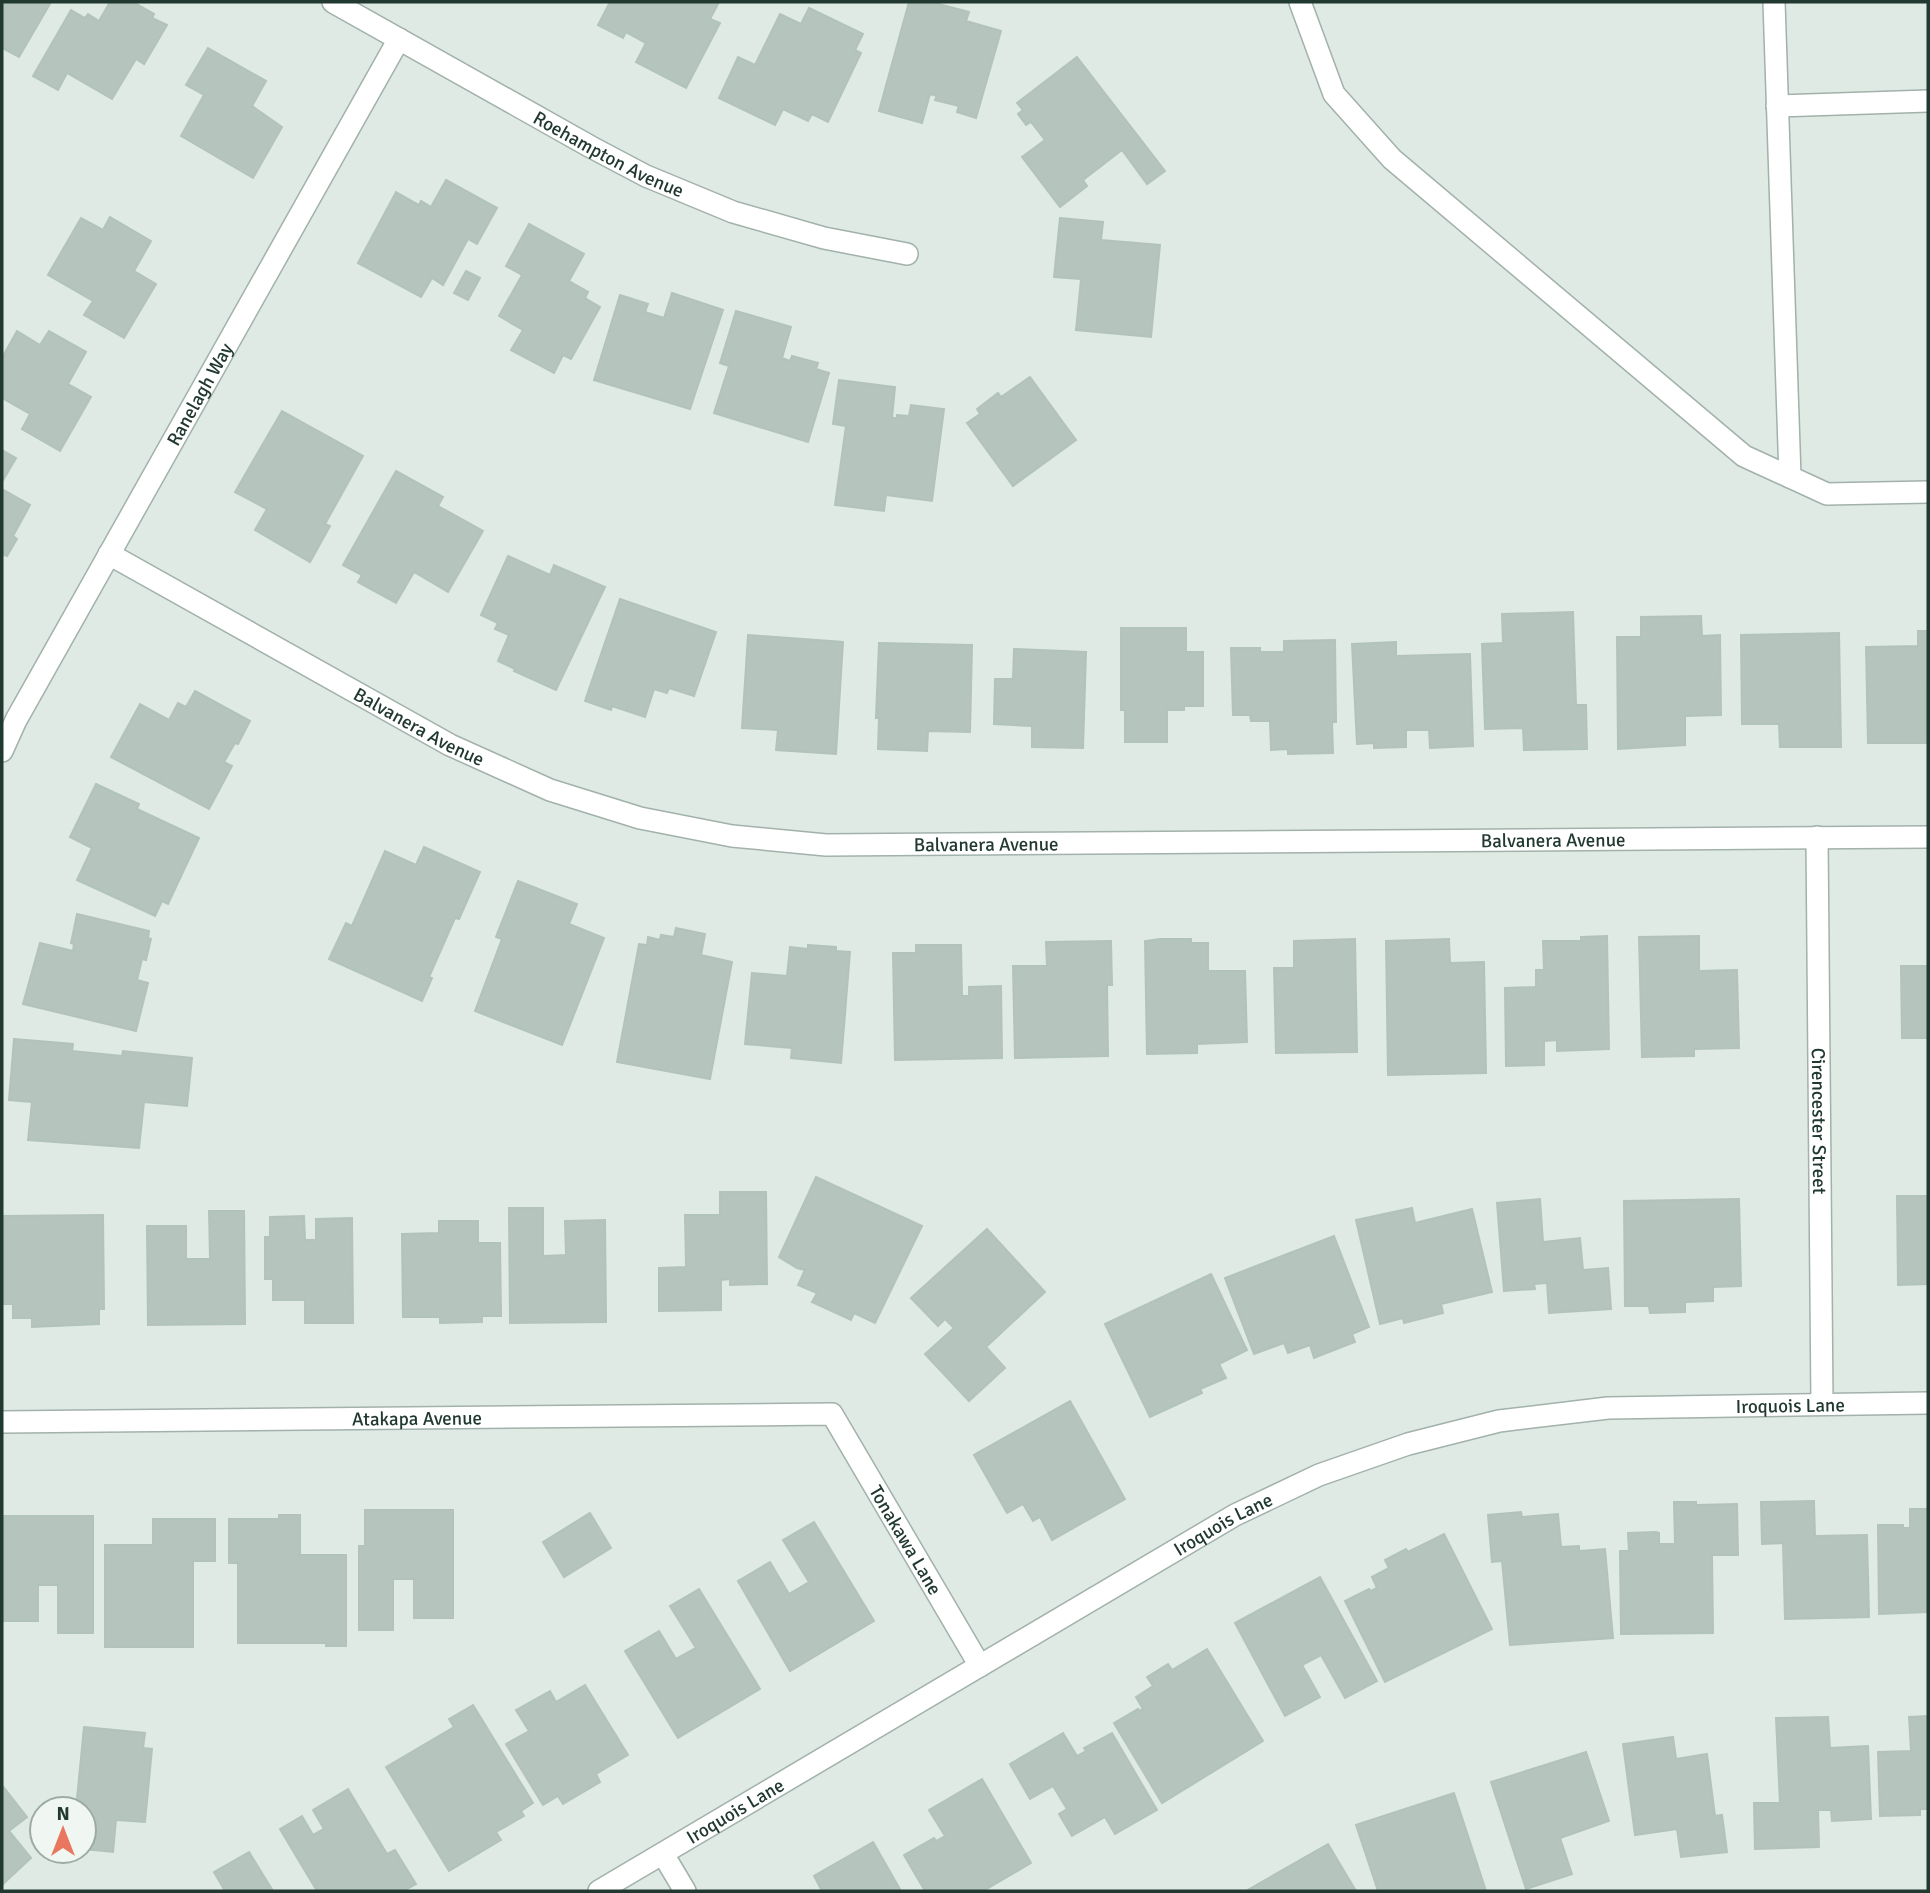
<svg xmlns="http://www.w3.org/2000/svg" width="1930" height="1893" viewBox="0 0 1930 1893" font-family="Signika,sans-serif">
  <style>
    .building { fill: #b5c4bd; stroke: #b2c3bb; stroke-width: 2 }
    .lines { fill: none; stroke-linecap: round; stroke-linejoin: round }
    .minor-casing { stroke: #a2b1ab; stroke-width: 24 }
    .minor { stroke: #fff; stroke-width: 21 }
    .labels { text-anchor: middle; stroke-width: 7; stroke-linejoin: round; paint-order: stroke }
    .street-label { font-size: 19px; fill: #213931; stroke: #f0f7f2 }
  </style>
  <rect width="100%" height="100%" fill="#dfeae4"/>
  <!-- building -->
  <g class="building">
    <polygon points="2,2 51,2 19,57 2,48"/>
    <polygon points="110,2 133,2 154,14 152,18 167,25 144,64 136,59 112,99 67,73 58,90 33,76 71,10 85,18 88,14 99,21"/>
    <polygon points="610,2 719,2 710,19 720,23 686,88 636,62 646,43 626,32 623,38 598,25"/>
    <polygon points="909,2 931,2 969,12 966,21 1001,31 976,118 957,112 959,106 935,100 937,96 930,94 922,123 879,111"/>
    <polygon points="809,8 863,34 855,50 861,53 828,122 812,114 808,121 783,109 775,125 719,98 738,57 755,65 780,14 801,24"/>
    <polygon points="208,48 266,81 252,106 282,127 253,178 181,136 204,95 186,85"/>
    <polygon points="1077,57 1165,171 1147,184 1122,150 1083,180 1087,186 1060,207 1022,157 1045,140 1031,122 1026,125 1018,114 1023,110 1017,103"/>
    <polygon points="446,180 497,208 477,244 468,239 443,285 432,278 421,297 358,263 396,192 419,205 421,201 431,207"/>
    <polygon points="110,217 151,241 134,271 156,284 124,338 84,315 93,301 48,275 81,218 103,230"/>
    <polygon points="1060,218 1103,222 1101,240 1160,245 1151,337 1076,330 1081,279 1054,277"/>
    <polygon points="529,224 584,254 569,281 588,292 585,298 600,307 571,359 563,355 554,373 511,350 523,330 499,316 522,275 506,266"/>
    <polygon points="466,271 480,278 468,300 454,293"/>
    <polygon points="672,293 723,310 690,409 594,380 620,295 648,304 645,312 664,318"/>
    <polygon points="736,311 791,327 782,358 790,361 792,356 818,363 816,369 829,373 808,442 714,413 729,366 720,363"/>
    <polygon points="17,331 40,345 49,331 86,352 68,384 91,397 60,451 22,429 30,414 2,398 2,358"/>
    <polygon points="1030,377 1076,440 1013,486 967,423 980,414 977,409 998,393 1001,397"/>
    <polygon points="839,380 895,387 892,418 897,418 897,415 909,416 911,405 944,409 932,501 886,495 884,511 835,505 846,426 833,424"/>
    <polygon points="282,411 363,456 325,524 330,526 310,562 255,530 267,509 235,492"/>
    <polygon points="2,450 16,458 2,482"/>
    <polygon points="396,471 443,497 438,506 483,531 448,592 414,572 396,603 358,582 362,575 343,565"/>
    <polygon points="2,489 30,505 13,536 17,539 7,556 2,554"/>
    <polygon points="508,556 550,575 554,565 605,587 556,690 514,671 515,669 498,661 509,635 495,629 498,623 481,615"/>
    <polygon points="620,599 716,632 694,696 669,688 667,693 654,689 645,717 612,706 611,710 585,701"/>
    <polygon points="1573,612 1576,705 1586,705 1587,749 1524,750 1523,728 1485,729 1482,644 1503,643 1502,614"/>
    <polygon points="1701,616 1702,636 1720,635 1721,715 1685,716 1685,745 1618,749 1617,637 1641,637 1641,617"/>
    <polygon points="1121,628 1186,628 1186,652 1203,652 1203,706 1184,706 1184,710 1167,710 1167,742 1125,742 1125,710 1121,710"/>
    <polygon points="1918,631 1928,631 1926,743 1868,743 1866,647 1918,646"/>
    <polygon points="1839,633 1841,747 1780,747 1779,724 1742,724 1741,635"/>
    <polygon points="748,635 843,642 836,754 776,750 778,730 742,728"/>
    <polygon points="1335,640 1336,722 1332,722 1333,753 1288,754 1288,749 1271,750 1270,721 1251,721 1250,715 1233,715 1231,648 1260,648 1260,652 1284,652 1284,641"/>
    <polygon points="1396,642 1396,656 1470,654 1473,746 1430,748 1429,730 1406,730 1406,747 1374,748 1374,743 1357,744 1352,644"/>
    <polygon points="879,643 972,645 970,732 928,731 927,751 878,749 879,718 876,718"/>
    <polygon points="1014,649 1086,652 1083,748 1032,747 1032,726 994,724 995,679 1013,679"/>
    <polygon points="195,691 250,721 238,744 235,743 224,762 232,766 209,809 111,757 140,704 169,720 178,703 186,707"/>
    <polygon points="96,784 139,804 137,809 199,838 168,904 162,901 155,916 77,880 92,848 70,837"/>
    <polygon points="424,847 480,872 459,919 455,918 429,977 432,978 422,1001 329,959 346,923 352,926 385,851 416,865"/>
    <polygon points="518,881 577,904 569,924 604,938 562,1045 475,1011 502,939 496,937"/>
    <polygon points="77,914 149,931 148,938 151,939 146,960 142,959 137,980 148,983 136,1031 23,1004 40,943 73,951 74,944 71,943"/>
    <polygon points="676,928 705,934 701,955 732,962 710,1079 617,1062 639,944 647,945 648,937 660,940 661,935 674,937"/>
    <polygon points="1607,936 1609,1049 1557,1051 1557,1040 1544,1041 1544,1065 1506,1066 1505,988 1536,987 1536,970 1544,970 1543,941 1581,941 1581,937"/>
    <polygon points="1699,936 1699,971 1737,970 1739,1048 1694,1049 1694,1056 1642,1057 1639,937"/>
    <polygon points="1160,939 1191,939 1191,943 1208,943 1208,971 1245,971 1247,1042 1197,1044 1197,1053 1147,1054 1145,941"/>
    <polygon points="1355,939 1357,1052 1276,1053 1274,968 1294,968 1294,941"/>
    <polygon points="1449,939 1450,963 1484,962 1486,1073 1388,1075 1386,941"/>
    <polygon points="1111,941 1112,985 1107,985 1108,1056 1015,1058 1013,966 1047,966 1046,942"/>
    <polygon points="808,945 836,947 836,951 850,952 841,1063 791,1058 792,1048 745,1044 752,973 787,976 790,947 808,949"/>
    <polygon points="916,945 961,945 962,996 969,996 969,987 1001,986 1002,1058 895,1060 893,953 916,953"/>
    <polygon points="1901,966 1928,966 1928,1038 1902,1038"/>
    <polygon points="14,1039 73,1044 72,1051 122,1056 123,1051 192,1058 187,1106 144,1102 139,1148 28,1140 32,1102 9,1100"/>
    <polygon points="816,1177 922,1226 875,1323 854,1313 851,1320 812,1302 817,1293 798,1285 805,1270 797,1268 779,1257"/>
    <polygon points="720,1192 766,1192 767,1284 730,1285 730,1279 721,1280 721,1310 659,1311 659,1268 686,1267 685,1215 720,1215"/>
    <polygon points="1897,1196 1928,1196 1928,1284 1898,1285"/>
    <polygon points="1540,1199 1543,1242 1580,1238 1583,1270 1608,1268 1611,1309 1549,1313 1547,1283 1534,1284 1535,1289 1504,1291 1497,1203"/>
    <polygon points="1739,1199 1741,1286 1713,1287 1713,1301 1685,1302 1685,1312 1650,1313 1649,1306 1625,1306 1624,1201"/>
    <polygon points="509,1208 543,1208 543,1256 566,1255 565,1221 605,1220 606,1322 510,1323"/>
    <polygon points="1412,1208 1415,1223 1472,1209 1492,1292 1441,1304 1443,1313 1404,1323 1403,1318 1380,1324 1356,1220"/>
    <polygon points="209,1211 244,1211 245,1324 148,1325 147,1226 186,1226 186,1259 210,1259"/>
    <polygon points="103,1215 104,1309 99,1309 99,1324 32,1327 32,1318 13,1318 13,1304 2,1304 2,1216"/>
    <polygon points="304,1216 305,1240 316,1240 316,1219 352,1218 353,1323 305,1323 305,1300 273,1300 273,1279 265,1279 265,1237 270,1237 270,1217"/>
    <polygon points="439,1221 478,1221 478,1243 500,1243 501,1316 482,1316 482,1322 440,1323 440,1317 403,1317 402,1234 439,1233"/>
    <polygon points="987,1229 1045,1292 986,1347 1005,1368 969,1401 925,1354 954,1328 945,1319 938,1326 911,1298"/>
    <polygon points="1334,1236 1369,1327 1352,1334 1355,1342 1314,1358 1310,1345 1288,1353 1284,1343 1254,1354 1225,1278"/>
    <polygon points="1211,1274 1247,1350 1219,1364 1226,1378 1200,1389 1202,1393 1150,1417 1105,1324"/>
    <polygon points="1070,1401 1125,1499 1052,1540 1040,1517 1033,1521 1023,1504 1007,1513 974,1455"/>
    <polygon points="1814,1501 1815,1536 1867,1535 1869,1617 1785,1619 1783,1543 1762,1544 1761,1502"/>
    <polygon points="1674,1502 1696,1502 1696,1505 1737,1504 1738,1555 1712,1555 1713,1633 1621,1634 1620,1551 1629,1551 1628,1533 1656,1532 1659,1533 1659,1544 1675,1544"/>
    <polygon points="1910,1509 1928,1509 1928,1612 1879,1614 1878,1525 1903,1525 1903,1528 1910,1528"/>
    <polygon points="365,1510 453,1510 453,1618 414,1618 414,1579 393,1579 393,1630 359,1630 359,1546 365,1546"/>
    <polygon points="1521,1512 1522,1517 1558,1514 1561,1547 1579,1546 1579,1551 1605,1549 1613,1638 1510,1645 1502,1561 1492,1562 1488,1515"/>
    <polygon points="590,1513 611,1548 564,1577 543,1542"/>
    <polygon points="279,1515 300,1515 300,1555 346,1555 346,1646 326,1646 326,1643 238,1643 238,1563 229,1563 229,1519 279,1519"/>
    <polygon points="2,1516 93,1516 93,1633 58,1633 58,1585 38,1585 38,1621 2,1621"/>
    <polygon points="153,1519 215,1519 215,1561 193,1561 193,1647 105,1647 105,1545 153,1545"/>
    <polygon points="814,1522 874,1621 790,1671 738,1581 770,1562 789,1594 809,1582 783,1540"/>
    <polygon points="1444,1534 1492,1629 1385,1682 1345,1601 1369,1589 1371,1591 1377,1588 1372,1577 1389,1568 1385,1560 1406,1549 1408,1552"/>
    <polygon points="1320,1577 1377,1681 1345,1698 1321,1655 1302,1665 1320,1697 1285,1716 1235,1623"/>
    <polygon points="699,1589 760,1689 678,1738 625,1651 659,1631 676,1659 696,1648 670,1606"/>
    <polygon points="1207,1649 1263,1741 1162,1803 1114,1723 1138,1709 1139,1711 1143,1709 1136,1697 1153,1686 1147,1677 1168,1664 1172,1670"/>
    <polygon points="585,1685 628,1755 596,1774 600,1782 563,1804 558,1796 543,1805 506,1744 529,1731 516,1710 550,1691 556,1702"/>
    <polygon points="473,1705 533,1803 521,1811 524,1816 496,1832 501,1840 449,1871 386,1767 454,1727 449,1719"/>
    <polygon points="1928,1716 1928,1809 1920,1809 1920,1815 1880,1816 1878,1752 1911,1751 1909,1717"/>
    <polygon points="1828,1717 1830,1748 1868,1746 1871,1819 1832,1821 1831,1810 1818,1810 1819,1847 1755,1849 1754,1803 1780,1803 1776,1718"/>
    <polygon points="84,1727 145,1733 143,1748 152,1749 145,1822 116,1820 113,1852 84,1849 84,1809 76,1809"/>
    <polygon points="1063,1733 1077,1756 1086,1751 1084,1748 1112,1733 1157,1810 1115,1834 1105,1817 1072,1836 1059,1814 1067,1809 1053,1786 1030,1799 1010,1764"/>
    <polygon points="1673,1737 1676,1759 1707,1754 1715,1816 1722,1815 1727,1852 1681,1857 1677,1829 1635,1835 1623,1744"/>
    <polygon points="1586,1752 1609,1821 1560,1838 1572,1874 1526,1889 1491,1782"/>
    <polygon points="982,1779 1031,1863 983,1891 925,1891 904,1855 934,1838 936,1841 945,1836 929,1810"/>
    <polygon points="2,1785 27,1817 9,1831 31,1858 2,1885"/>
    <polygon points="348,1789 387,1854 395,1850 416,1884 403,1891 317,1891 280,1829 302,1816 313,1835 324,1829 313,1810"/>
    <polygon points="1454,1793 1486,1891 1378,1891 1356,1825"/>
    <polygon points="873,1842 901,1891 822,1891 814,1876"/>
    <polygon points="1328,1844 1356,1891 1246,1891"/>
    <polygon points="249,1852 273,1891 225,1891 214,1872"/>
  </g>
  <g class="lines">
    <!-- minor casing -->
    <g class="minor-casing">
      <g id="minor">
        <path id="s1" d="M333,2l258,145 55,29 87,36 91,26 83,16"/>
        <polyline points="1300,2 1334,94 1392,159 1744,456 1827,494 1928,492"/>
        <polyline points="1774,2 1790,477"/>
        <polyline points="1777,106 1928,101"/>
        <path id="s2" d="M109,554l341,191 100,45 90,28 92,18 94,9 1102,-8"/>
        <path id="s3" d="M2,751l14,-31 383,-681"/>
        <path id="s4" d="M1817,837l5,567"/>
        <path id="s5" d="M2,1422l830,-8 148,252"/>
        <polyline points="663,1854 685,1891"/>
        <path id="s6" d="M599,1891l636,-376 84,-40 89,-31 91,-23 109,-13 320,-5"/>
      </g>
    </g>
    <!-- minor -->
    <use href="#minor" class="minor"/>
  </g>
  <g class="labels">
    <!-- street labels -->
    <g class="street-label">
      <text dy="7" stroke="none"><textPath href="#s1" startOffset="315">Roehampton Avenue</textPath></text>
      <text dy="7" stroke="none"><textPath href="#s3" startOffset="408">Ranelagh Way</textPath></text>
      <text dy="7" stroke="none"><textPath href="#s2" startOffset="355">Balvanera Avenue</textPath></text>
      <text dy="7" stroke="none"><textPath href="#s2" startOffset="1510">Balvanera Avenue</textPath></text>
      <text dy="7" stroke="none"><textPath href="#s2" startOffset="943">Balvanera Avenue</textPath></text>
      <text dy="7" stroke="none"><textPath href="#s4" startOffset="284">Cirencester Street</textPath></text>
      <text dy="7" stroke="none"><textPath href="#s6" startOffset="1312">Iroquois Lane</textPath></text>
      <text dy="7" stroke="none"><textPath href="#s5" startOffset="415">Atakapa Avenue</textPath></text>
      <text dy="7" stroke="none"><textPath href="#s6" startOffset="724">Iroquois Lane</textPath></text>
      <text dy="7" stroke="none"><textPath href="#s5" startOffset="976">Tonakawa Lane</textPath></text>
      <text dy="7" stroke="none"><textPath href="#s6" startOffset="158">Iroquois Lane</textPath></text>
    </g>
  </g>
  <!-- border -->
  <rect width="1930" height="1893" fill="none" stroke="#213931" stroke-width="7"/>
  <!-- north arrow -->
  <g transform="translate(63 1830)"><circle r="33" fill="#f0f7f2" stroke="#9daba5" stroke-width="2"/>
  <path d="M0-5L12 26L0 18L-12 26Z" fill="#e9765e"/>
  <text y="-10" font-size="19" font-weight="bold" text-anchor="middle" fill="#213931">N</text>
  </g>
</svg>
